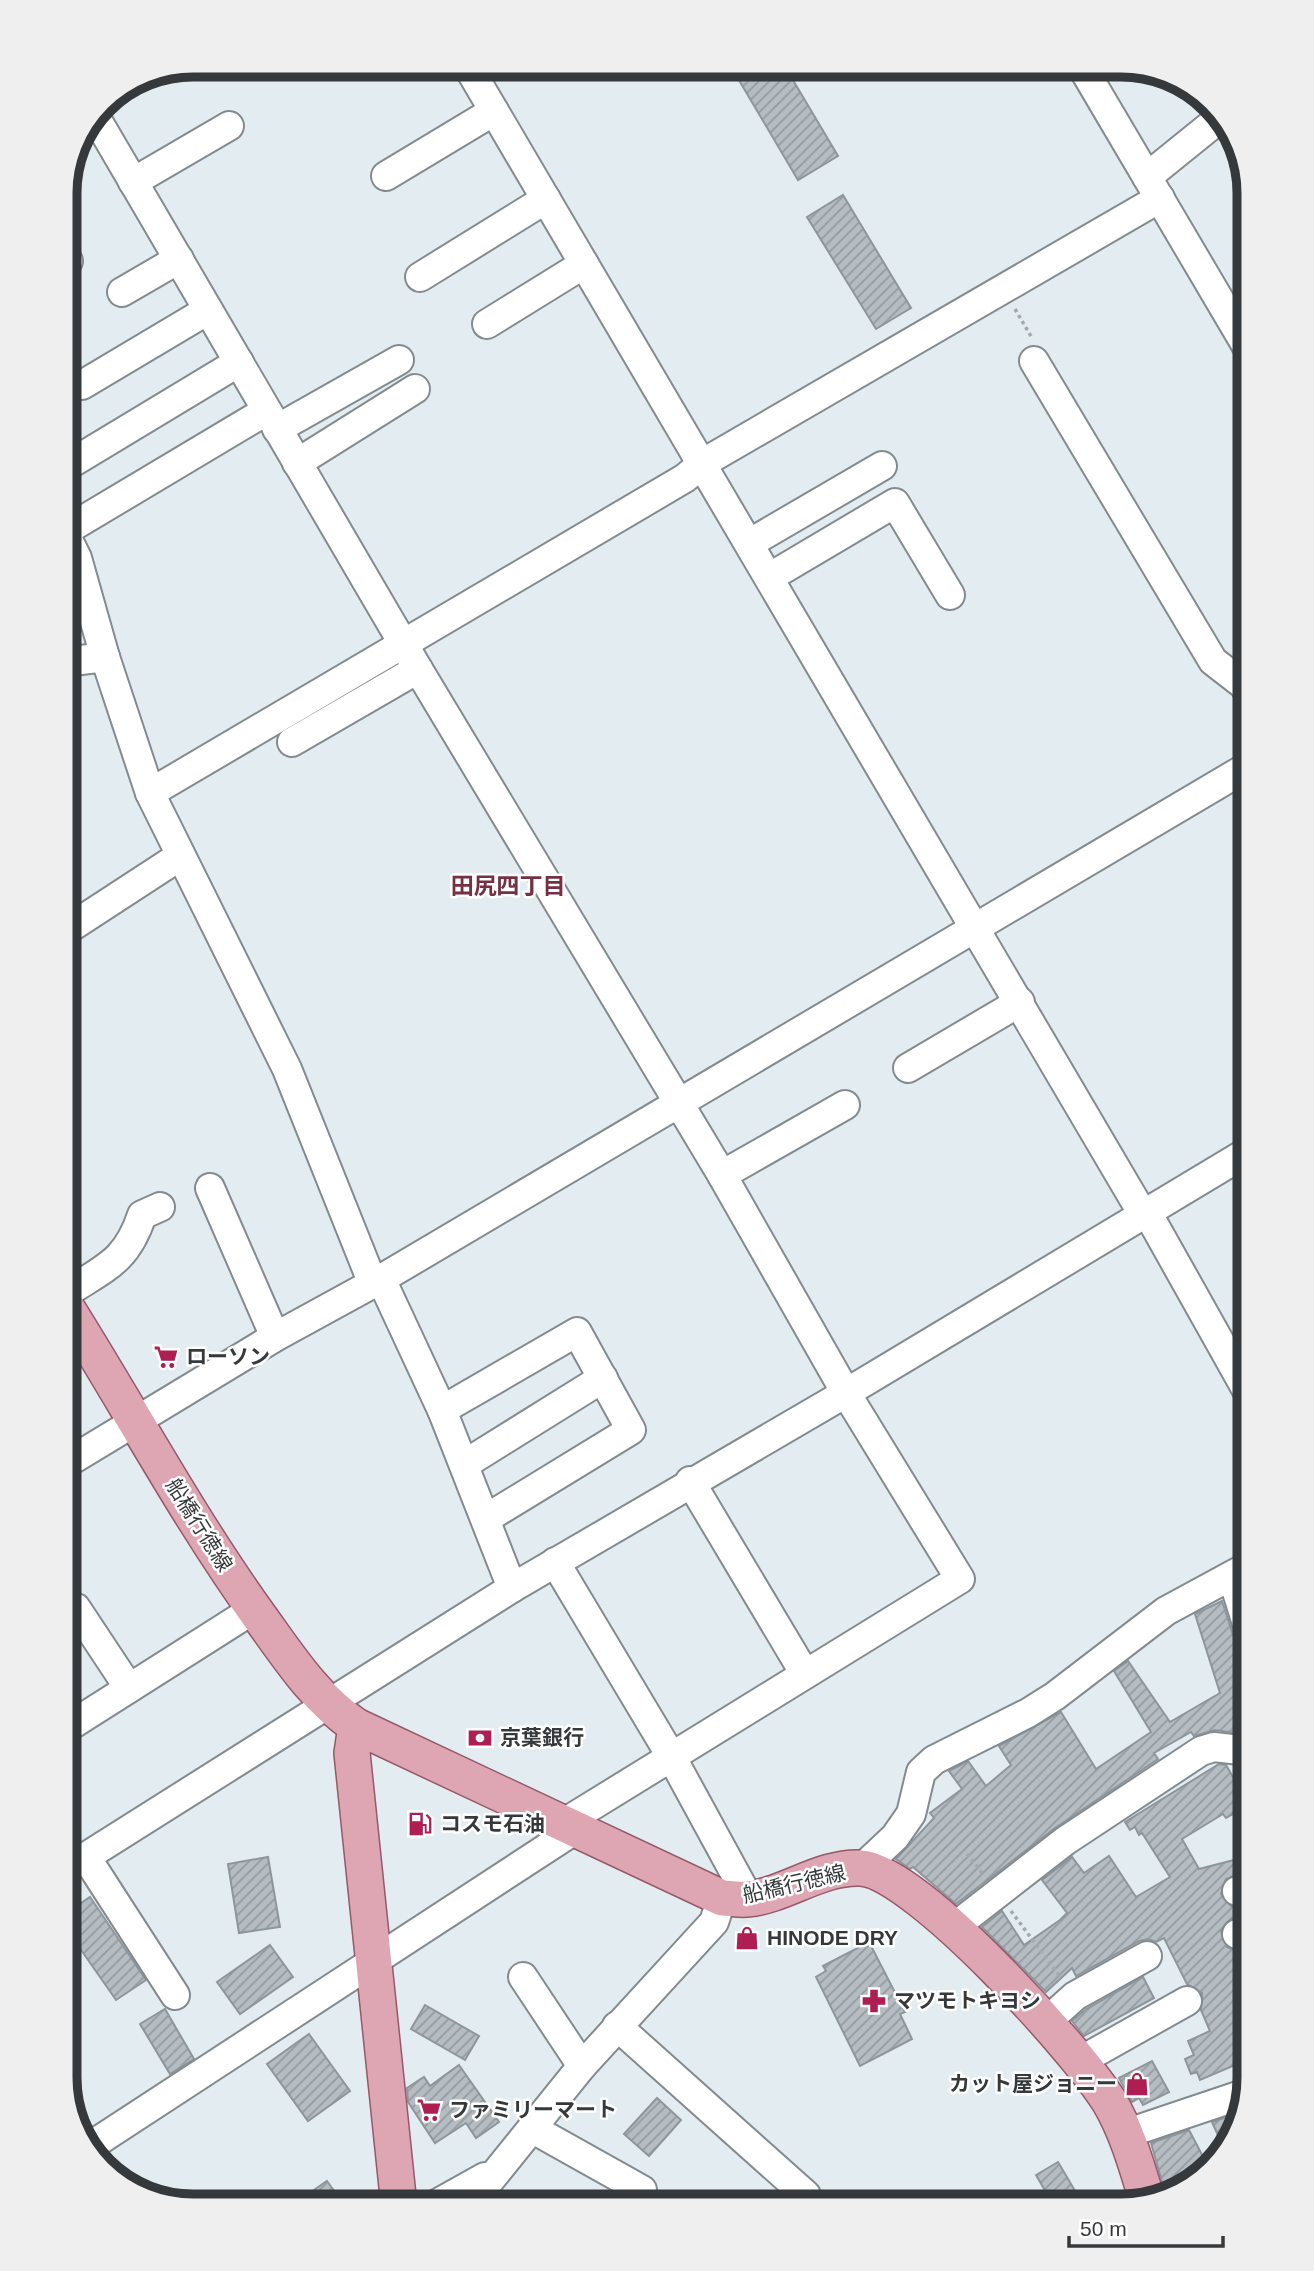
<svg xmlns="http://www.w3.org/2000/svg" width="1314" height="2271" viewBox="0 0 1314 2271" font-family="Helvetica,'Noto Sans JP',sans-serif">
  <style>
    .building { fill: url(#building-hatch); stroke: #8e969b; stroke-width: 2 }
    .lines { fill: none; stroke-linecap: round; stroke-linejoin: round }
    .minor-casing { stroke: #838b90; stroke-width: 32 }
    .major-casing { stroke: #955968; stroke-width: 38 }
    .path { stroke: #a3aaae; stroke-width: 3.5; stroke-dasharray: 3.5 3.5; stroke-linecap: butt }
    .minor { stroke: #fff; stroke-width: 28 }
    .major { stroke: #dea6b3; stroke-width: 35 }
    .labels { text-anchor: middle; stroke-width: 5; stroke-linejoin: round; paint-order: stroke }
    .poi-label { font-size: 21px; font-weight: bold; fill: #36393b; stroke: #fff; text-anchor: start }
    .street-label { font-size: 21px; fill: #36393b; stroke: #fff }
    .neighbourhood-label { font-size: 23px; font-weight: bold; fill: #763042; stroke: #fff }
    .rim { fill: none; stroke: #36393b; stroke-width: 9 }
  </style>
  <defs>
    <pattern id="building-hatch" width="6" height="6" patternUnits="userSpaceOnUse" patternTransform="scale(1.75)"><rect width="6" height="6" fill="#b5bdc2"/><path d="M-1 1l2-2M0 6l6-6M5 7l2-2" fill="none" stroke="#949b9f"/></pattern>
  </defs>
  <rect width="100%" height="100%" fill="#e3ecf1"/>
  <!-- building -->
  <g class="building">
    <polygon points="730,65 784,65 838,156 798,180"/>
    <polygon points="843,195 911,308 876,329 807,217"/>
    <polygon points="1222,1601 1233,1635 1241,1644 1249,1669 1249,1731 1243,1734 1215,1730 1194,1736 1191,1732 1154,1753 1158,1759 1055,1828 956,1904 913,1867 910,1869 896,1859 934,1818 930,1813 962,1789 949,1771 968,1761 986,1786 1011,1765 999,1746 1061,1712 1096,1769 1151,1732 1114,1671 1128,1661 1170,1722 1220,1693 1195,1614"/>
    <polygon points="1219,1764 1226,1765 1249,1805 1226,1818 1223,1814 1182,1839 1199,1869 1249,1856 1249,1872 1226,1879 1221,1894 1232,1907 1249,1905 1249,1914 1231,1919 1221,1931 1227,1947 1234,1950 1249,1947 1249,2059 1200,2080 1197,2072 1191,2074 1185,2059 1194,2055 1188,2041 1210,2031 1201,2010 1202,1993 1187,1984 1164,1938 1156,1942 1148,1939 1139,1941 1076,1976 1072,1968 1046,1992 982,1927 1002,1911 1024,1945 1060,1920 1067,1913 1042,1880 1072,1857 1084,1873 1109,1856 1136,1897 1170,1877 1142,1833 1139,1835 1135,1827 1130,1830 1125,1822"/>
    <polygon points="268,1857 280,1927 239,1933 228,1864"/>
    <polygon points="90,1897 146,1980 116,2000 65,1927 65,1914"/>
    <polygon points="869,1942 905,2012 900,2014 912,2039 860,2066 816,1977 826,1971 823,1966"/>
    <polygon points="270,1945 293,1977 240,2014 217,1982"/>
    <polygon points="1143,1977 1154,1998 1084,2036 1072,2021 1085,2010"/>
    <polygon points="425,2005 479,2036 465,2060 411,2029"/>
    <polygon points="165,2009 194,2059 170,2074 140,2024"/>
    <polygon points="309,2034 350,2091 308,2121 267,2064"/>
    <polygon points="1152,2061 1169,2092 1143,2105 1139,2098 1132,2102 1119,2078"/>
    <polygon points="459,2065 499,2122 476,2138 466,2123 435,2143 408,2102 407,2088 424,2077 430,2086"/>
    <polygon points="657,2098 681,2120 649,2156 624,2134"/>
    <polygon points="1239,2113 1228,2149 1225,2151 1212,2122"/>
    <polygon points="1189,2130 1208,2166 1177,2193 1166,2196 1151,2143"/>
    <polygon points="1058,2162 1078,2196 1061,2206 1054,2206 1036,2175"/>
    <polygon points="327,2181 345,2206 291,2206"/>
  </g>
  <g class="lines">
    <!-- minor casing -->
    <g class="minor-casing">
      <g id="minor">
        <polyline points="467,65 1138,1206 1152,1221 1249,1394"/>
        <polyline points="1081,65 1249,350"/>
        <polyline points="96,118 418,669 722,1175 846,1393 960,1579 564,1823"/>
        <polyline points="386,176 494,111"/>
        <polyline points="1147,177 1220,118"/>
        <polyline points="133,182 229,126"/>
        <polyline points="65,263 68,261"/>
        <polyline points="420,277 546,199"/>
        <polyline points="122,292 179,259"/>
        <polyline points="487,324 584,264"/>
        <polyline points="1034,361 1213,661 1244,685 1249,694"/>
        <polyline points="82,385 208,310"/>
        <polyline points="277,429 399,360"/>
        <polyline points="297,463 415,389"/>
        <polyline points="65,467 239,362"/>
        <polyline points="65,531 266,411"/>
        <polyline points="65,534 77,558 105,657 150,793 287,1069 373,1284"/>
        <polyline points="750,543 882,466"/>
        <polyline points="770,577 895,503 950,595"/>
        <polyline points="65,662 105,657"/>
        <polyline points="292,742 418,669"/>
        <polyline points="150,793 685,478 703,463 1160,198"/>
        <polyline points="65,931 180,856"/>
        <polyline points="908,1068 1020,1002"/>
        <polyline points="722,1175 845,1105"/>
        <polyline points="210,1188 275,1337"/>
        <polyline points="381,1279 442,1410 512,1588"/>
        <path d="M65,1294c40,-27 61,-31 77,-79l18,-8"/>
        <polyline points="442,1410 577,1332 631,1430 487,1518"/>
        <polyline points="65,1464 275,1337 381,1279 1249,766"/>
        <polyline points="465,1464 603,1378"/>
        <polyline points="690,1481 805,1674"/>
        <polyline points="555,1562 671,1756 749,1899"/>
        <polyline points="1232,1576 1249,1630"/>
        <polyline points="76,1608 129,1688"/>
        <polyline points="65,1729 254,1609"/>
        <polyline points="86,1857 175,1995"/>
        <polyline points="862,1868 895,1837 911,1814 921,1772 934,1760 1028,1713 1055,1696 1166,1611 1249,1566"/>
        <polyline points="65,1870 512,1588 846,1393 1249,1151"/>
        <polyline points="1237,1891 1249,1888"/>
        <polyline points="953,1928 1065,1841 1201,1751 1214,1747 1249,1751"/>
        <polyline points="1237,1934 1249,1930"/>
        <polyline points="523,1977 582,2066"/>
        <polyline points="1045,2023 1075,1996 1147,1956"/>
        <polyline points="617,2026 806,2195 808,2206"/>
        <polyline points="1082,2060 1187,2001"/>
        <polyline points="533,2129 642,2190"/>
        <polyline points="1125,2134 1244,2094"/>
        <polyline points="89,2147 576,1829"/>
        <polyline points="433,2206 485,2177"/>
        <polyline points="469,2206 582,2066 714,1922 722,1898"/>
      </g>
    </g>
    <!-- major casing -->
    <g class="major-casing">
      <g id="major">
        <path d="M65,1305c66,105 124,214 197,315 28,39 54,79 94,106l366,172c8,0 18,2 26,1 38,-4 73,-33 113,-31 56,4 217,183 248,233 18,30 28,66 38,99"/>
        <polyline points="356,1726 352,1753 399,2206"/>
      </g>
    </g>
    <!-- path -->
    <g class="path">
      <polyline points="1015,309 1032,338"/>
      <polyline points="967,1854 983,1874"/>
      <polyline points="1011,1911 1061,1978"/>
    </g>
    <!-- minor -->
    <use href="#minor" class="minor"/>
    <!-- major -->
    <use href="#major" class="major"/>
  </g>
  <!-- icons -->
  <defs>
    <g id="supermarket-bare" transform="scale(1.89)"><path d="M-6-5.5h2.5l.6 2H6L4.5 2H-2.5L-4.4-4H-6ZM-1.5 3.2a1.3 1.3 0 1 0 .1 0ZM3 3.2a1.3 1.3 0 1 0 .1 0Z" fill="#ae1e52" stroke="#fff" stroke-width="2.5" paint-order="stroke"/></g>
    <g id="bank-bare" transform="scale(1.89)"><path d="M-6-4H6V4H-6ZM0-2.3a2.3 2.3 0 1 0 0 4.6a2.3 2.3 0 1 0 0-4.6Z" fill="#ae1e52" stroke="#fff" stroke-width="2.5" paint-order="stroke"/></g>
    <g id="fuel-bare" transform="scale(1.89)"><path d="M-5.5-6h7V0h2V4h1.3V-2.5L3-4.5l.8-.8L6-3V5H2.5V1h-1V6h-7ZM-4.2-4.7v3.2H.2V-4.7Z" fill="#ae1e52" stroke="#fff" stroke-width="2.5" paint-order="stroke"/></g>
    <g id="shop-bare" transform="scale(1.89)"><path d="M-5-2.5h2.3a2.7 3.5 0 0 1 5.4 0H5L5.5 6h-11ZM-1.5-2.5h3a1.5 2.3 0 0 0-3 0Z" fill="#ae1e52" stroke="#fff" stroke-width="2.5" paint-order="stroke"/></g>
    <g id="pharmacy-bare" transform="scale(1.89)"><path d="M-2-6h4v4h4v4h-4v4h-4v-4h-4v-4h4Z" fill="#ae1e52" stroke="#fff" stroke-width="2.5" paint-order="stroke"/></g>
  </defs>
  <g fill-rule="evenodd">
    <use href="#supermarket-bare" x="166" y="1357"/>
    <use href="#bank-bare" x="480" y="1738"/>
    <use href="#fuel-bare" x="420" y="1824"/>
    <use href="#shop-bare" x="747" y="1938"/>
    <use href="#pharmacy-bare" x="874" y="2001"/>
    <use href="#shop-bare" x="1137" y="2084"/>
    <use href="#supermarket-bare" x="429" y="2110"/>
  </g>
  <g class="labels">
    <!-- poi labels -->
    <g class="poi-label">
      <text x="186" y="1364">ローソン</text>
      <text x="500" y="1745">京葉銀行</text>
      <text x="440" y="1831">コスモ石油</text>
      <text x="767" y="1945">HINODE DRY</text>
      <text x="894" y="2008">マツモトキヨシ</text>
      <text x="1117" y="2091" text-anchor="end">カット屋ジョニー</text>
      <text x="449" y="2117">ファミリーマート</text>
    </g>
    <!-- street labels -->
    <g class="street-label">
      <text transform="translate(199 1525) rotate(58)" y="7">船橋行徳線</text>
      <text transform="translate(794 1884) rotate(-13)" y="7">船橋行徳線</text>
    </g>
    <!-- neighbourhood labels -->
    <g class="neighbourhood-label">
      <text x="508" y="894">田尻四丁目</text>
    </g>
  </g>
  <!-- crop -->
  <path d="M0 0H1314V2271H0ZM193 77H1121A116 116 0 0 1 1237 193V2078A116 116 0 0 1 1121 2194H193A116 116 0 0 1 77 2078V193A116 116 0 0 1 193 77Z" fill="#efefef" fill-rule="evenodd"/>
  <path class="rim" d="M193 77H1121A116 116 0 0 1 1237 193V2078A116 116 0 0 1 1121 2194H193A116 116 0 0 1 77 2078V193A116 116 0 0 1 193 77Z"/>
  <!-- scale -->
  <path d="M1069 2236v10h154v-10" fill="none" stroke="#36393b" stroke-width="3.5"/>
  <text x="1080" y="2236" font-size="21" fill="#36393b" stroke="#ffffff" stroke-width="5" paint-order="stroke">50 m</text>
</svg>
